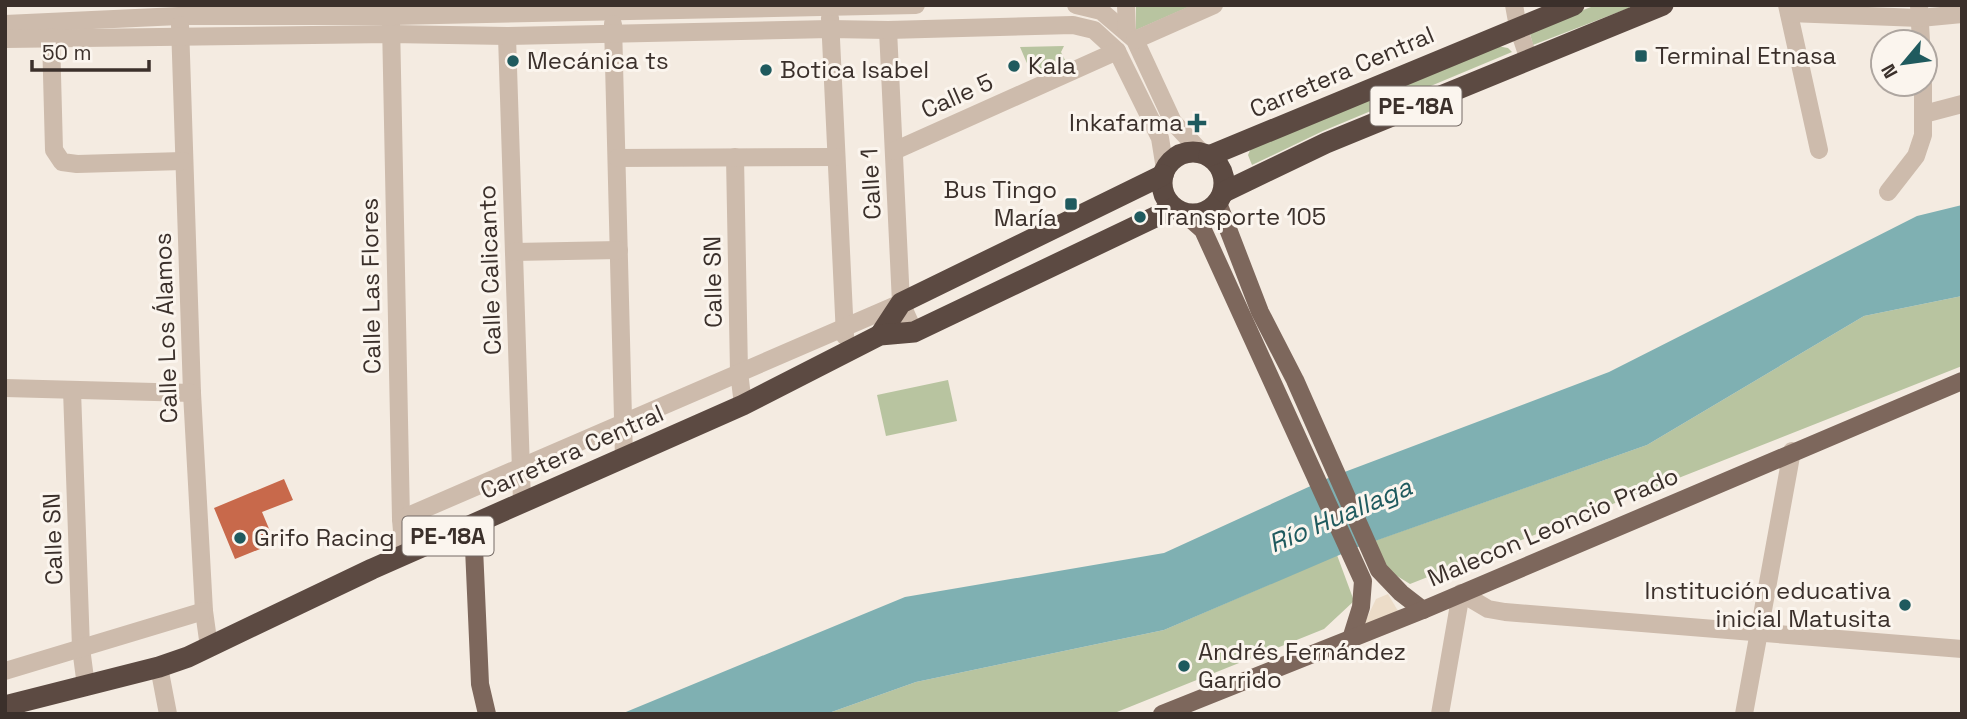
<svg xmlns="http://www.w3.org/2000/svg" width="1967" height="719" viewBox="0 0 1967 719" font-family="'Space Grotesk',sans-serif">
  <style>
    .green { fill: #b8c4a0 }
    .plaza { fill: #ecdcc8 }
    .water { fill: #7fb0b2 }
    .building { fill: #c8694b }
    .lines { fill: none; stroke-linecap: round; stroke-linejoin: round }
    .minor { stroke: #cdbbac; stroke-width: 18 }
    .major { stroke: #7d675c; stroke-width: 18 }
    .highway { stroke: #5c4a42; stroke-width: 21 }
    .poi-dot { fill: #1f5a5e; stroke: #fbf5ee; stroke-width: 2.5 }
    .labels { text-anchor: middle; stroke-width: 6; stroke-linejoin: round; paint-order: stroke }
    .shield { fill: #fbf5ee; stroke: #756b66; stroke-width: 2 }
    .shield-label { font-size: 23px; font-weight: bold; fill: #3b302b }
    .poi-label { font-size: 24px; fill: #3b302b; stroke: #fbf5ee; text-anchor: start }
    .street-label { font-size: 24px; fill: #3b302b; stroke: #fbf5ee }
    .water-label { font-size: 26px; font-style: italic; fill: #1f5a5e; stroke: #fbf5ee }
  </style>
  <rect width="100%" height="100%" fill="#f4ebe1"/>
  <!-- green -->
  <g class="green">
    <polygon points="1136,5 1193,5 1136,30"/>
    <polygon points="1596,5 1629,5 1629,8 1533,45 1530,34 1535,29"/>
    <polygon points="1064,46 1061,52 1065,60 1032,75 1020,47"/>
    <polygon points="1497,46 1508,48 1512,52 1323,131 1252,165 1248,155 1251,148"/>
    <polygon points="1962,296 1962,366 1410,584 1389,571 1374,541 1647,445 1864,316"/>
    <polygon points="948,380 957,421 886,436 877,395"/>
    <polygon points="1337,555 1354,601 1324,629 1112,714 826,714 916,682 1164,630"/>
  </g>
  <!-- plaza -->
  <polygon class="plaza" points="1388,594 1398,611 1363,626 1376,599"/>
  <!-- water -->
  <polygon class="water" points="1962,205 1962,296 1864,316 1647,445 1358,547 1164,630 916,682 826,714 621,714 905,597 1164,553 1326,479 1609,372 1917,216"/>
  <!-- building -->
  <polygon class="building" points="284,479 293,500 262,512 275,543 235,559 214,508"/>
  <g class="lines">
    <!-- minor -->
    <g class="minor">
      <polyline points="1076,5 1101,11 1135,40 1173,122 1202,153"/>
      <polyline points="1126,5 1127,32"/>
      <polyline points="1514,5 1518,27 1529,60"/>
      <polyline points="1787,5 1819,150"/>
      <polyline points="1919,5 1921,42"/>
      <polyline points="1789,13 1920,18 1962,14"/>
      <polyline points="830,18 845,336"/>
      <polyline points="391,23 401,519 404,555"/>
      <polyline points="5,24 179,16 392,16 916,5"/>
      <polyline points="613,24 624,458"/>
      <polyline points="180,25 192,393 204,611 209,647"/>
      <polyline points="888,30 901,303 914,332"/>
      <polyline points="507,36 522,502"/>
      <polyline points="51,37 54,150 62,162 77,164 183,161"/>
      <polyline points="5,39 391,34 507,36 830,29 888,30 1073,25 1094,30 1117,51 1160,138 1165,169"/>
      <polyline points="1135,40 1214,5"/>
      <polyline points="1924,114 1962,104"/>
      <polyline points="894,151 1117,51"/>
      <polyline points="735,157 739,372 743,405"/>
      <polyline points="617,158 836,157"/>
      <polyline points="1888,192 1916,156 1923,135 1923,84"/>
      <polyline points="514,252 619,250"/>
      <polyline points="5,388 192,393"/>
      <polyline points="72,390 81,648 86,686"/>
      <polyline points="401,519 901,303"/>
      <polyline points="159,667 168,714"/>
      <polyline points="5,671 204,611"/>
      <polyline points="1440,714 1461,593 1488,609 1505,612 1962,649"/>
      <polyline points="1744,714 1792,451"/>
    </g>
    <!-- major -->
    <g class="major">
      <polyline points="1218,203 1260,312 1295,380 1379,570 1401,593 1423,610"/>
      <polyline points="1185,214 1203,230 1363,581 1361,607 1351,639"/>
      <polyline points="473,525 480,684 487,714"/>
      <polyline points="1162,714 1423,610 1962,381"/>
    </g>
    <!-- highway -->
    <g class="highway">
      <circle cx="1193" cy="183" r="31"/>
      <polyline points="1209,156 1574,5"/>
      <polyline points="1224,192 1326,143 1663,5"/>
      <polyline points="880,335 901,303 1163,175"/>
      <polyline points="5,706 159,667 188,657 372,569 743,405 880,335 914,332 1174,208"/>
    </g>
  </g>
  <!-- markers -->
  <g class="poi-dot">
    <rect x="1634" y="49" width="14" height="14" rx="3.5"/>
    <circle cx="513" cy="61" r="7"/>
    <circle cx="1014" cy="66" r="7"/>
    <circle cx="766" cy="70" r="7"/>
    <path d="M1193.5 112.5h7v7h7v7h-7v7h-7v-7h-7v-7h7z"/>
    <rect x="1064" y="197" width="14" height="14" rx="3.5"/>
    <circle cx="1140" cy="217" r="7"/>
    <circle cx="240" cy="538" r="7"/>
    <circle cx="1905" cy="605" r="7"/>
    <circle cx="1184" cy="666" r="7"/>
  </g>
  <g class="labels">
    <!-- shield labels -->
    <g class="shield">
      <rect x="1370.5" y="86.5" width="91" height="39" rx="5"/>
      <rect x="402.5" y="516.5" width="91" height="39" rx="5"/>
    </g>
    <g class="shield-label">
      <text x="1416" y="114">PE-18A</text>
      <text x="448" y="544">PE-18A</text>
    </g>
    <!-- poi labels -->
    <g class="poi-label">
      <text x="1655" y="64">Terminal Etnasa</text>
      <text x="527" y="69">Mecánica ts</text>
      <text x="1028" y="74">Kala</text>
      <text x="780" y="78">Botica Isabel</text>
      <text x="1183" y="131" text-anchor="end">Inkafarma</text>
      <text x="1057" y="198" text-anchor="end">Bus Tingo<tspan x="1057" dy="28">María</tspan></text>
      <text x="1154" y="225">Transporte 105</text>
      <text x="254" y="546">Grifo Racing</text>
      <text x="1891" y="599" text-anchor="end">Institución educativa<tspan x="1891" dy="28">inicial Matusita</tspan></text>
      <text x="1198" y="660">Andrés Fernández<tspan x="1198" dy="28">Garrido</tspan></text>
    </g>
    <!-- street labels -->
    <g class="street-label">
      <text transform="translate(1342 72) rotate(-23)" y="8">Carretera Central</text>
      <text transform="translate(957 96) rotate(-24)" y="8">Calle 5</text>
      <text transform="translate(871 184) rotate(-93)" y="8">Calle 1</text>
      <text transform="translate(490 270) rotate(-92)" y="8">Calle Calicanto</text>
      <text transform="translate(713 282) rotate(-91)" y="8">Calle SN</text>
      <text transform="translate(371 286) rotate(-91)" y="8">Calle Las Flores</text>
      <text transform="translate(166 328) rotate(-92)" y="8">Calle Los Álamos</text>
      <text transform="translate(572 452) rotate(-24)" y="8">Carretera Central</text>
      <text transform="translate(1553 527) rotate(-23)" y="8">Malecon Leoncio Prado</text>
      <text transform="translate(53 539) rotate(-92)" y="8">Calle SN</text>
    </g>
    <!-- water labels -->
    <g class="water-label">
      <text transform="translate(1340 515) rotate(-23)" y="9">Río Huallaga</text>
    </g>
  </g>
  <!-- border -->
  <rect width="1967" height="719" fill="none" stroke="#3b302b" stroke-width="14"/>
  <!-- north arrow -->
  <g transform="translate(1904 63) rotate(241)"><circle r="33" fill="#fbf5ee" stroke="#aea6a0" stroke-width="2"/>
  <path d="M0-5L12 26L0 18L-12 26Z" fill="#1f5a5e"/>
  <text y="-10" font-size="19" font-weight="bold" text-anchor="middle" fill="#3b302b">N</text>
  </g>
  <!-- scale -->
  <path d="M32 60v10h117v-10" fill="none" stroke="#3b302b" stroke-width="3.5"/>
  <text x="42" y="60" font-size="21" fill="#3b302b" stroke="#fbf5ee" stroke-width="5" paint-order="stroke">50 m</text>
</svg>
